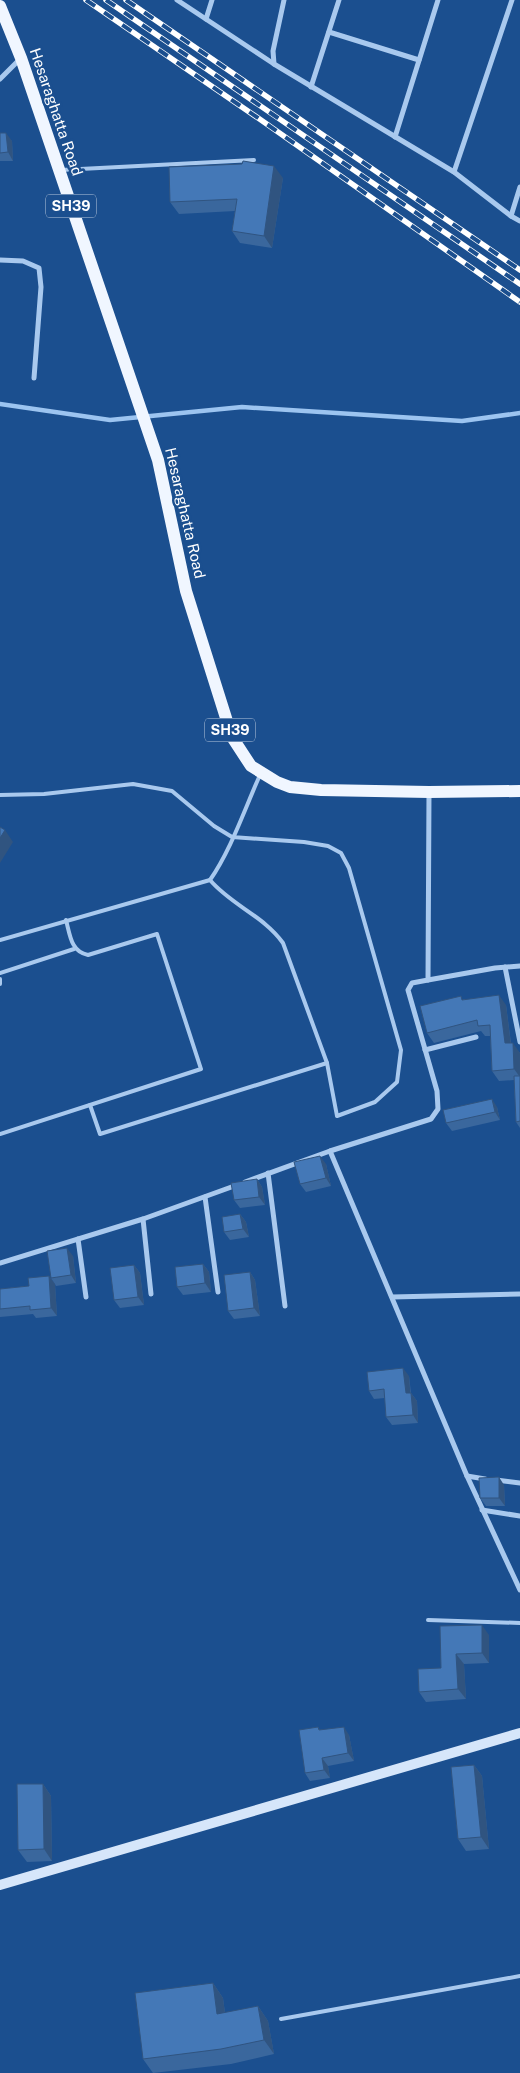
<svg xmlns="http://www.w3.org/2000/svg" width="520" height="2073" viewBox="0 0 520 2073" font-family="'Public Sans',sans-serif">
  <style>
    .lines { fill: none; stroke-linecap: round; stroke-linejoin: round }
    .stream { stroke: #9cc4f0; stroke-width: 4.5 }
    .lane { stroke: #a9c9ee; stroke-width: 4 }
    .street { stroke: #a9c9ee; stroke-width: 5 }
    .secondary { stroke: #d6e6fa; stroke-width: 10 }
    .primary { stroke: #f0f6ff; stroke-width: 12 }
    .rail-casing { stroke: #fff; stroke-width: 5.5 }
    .rail { stroke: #1b4f8f; stroke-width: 4; stroke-dasharray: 11; stroke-linecap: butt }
    .wall { fill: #3a679d }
    .shaded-wall { fill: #305480 }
    .building { fill: #4478b7; stroke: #305480 }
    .labels { text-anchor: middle; stroke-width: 5; stroke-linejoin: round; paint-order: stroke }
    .shield { fill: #1b4f8f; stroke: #bbcadd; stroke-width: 1 }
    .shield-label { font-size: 14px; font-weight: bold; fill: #fff }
    .street-label { font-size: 15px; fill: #fff; stroke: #1b4f8f }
  </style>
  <rect width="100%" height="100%" fill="#1b4f8f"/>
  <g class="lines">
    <!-- stream -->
    <polyline class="stream" points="0,404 110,420 242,407 462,421 520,413"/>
    <!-- lane -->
    <g class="lane">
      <polyline points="61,170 254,160"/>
      <path d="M0,795l44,-1 89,-10 39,7 42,35 18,11 72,5 24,4 13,7 8,15 52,182 -4,32 -22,20 -38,14 -10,-53 -44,-120c-19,-27 -52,-38 -73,-63 21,-30 35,-72 50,-105"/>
      <polyline points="0,940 210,880"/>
      <polyline points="0,973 74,949"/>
      <polyline points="0,979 0,984"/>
      <polyline points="90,1105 100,1134 327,1063"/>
      <path d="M0,1134l201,-65 -44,-135 -69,21c-17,-3 -18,-20 -22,-35"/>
      <polyline points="428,1620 520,1623"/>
      <polyline points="281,2019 520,1976"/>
    </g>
    <!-- street -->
    <g class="street">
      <polyline points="177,0 274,64"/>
      <polyline points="284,0 273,51 274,64 454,172 511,216 520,221"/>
      <polyline points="206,19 212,0"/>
      <polyline points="329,32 419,60"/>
      <polyline points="0,79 21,58"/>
      <polyline points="311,87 339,0"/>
      <polyline points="395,137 438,0"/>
      <polyline points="454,172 512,0"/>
      <polyline points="511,216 520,187"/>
      <polyline points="0,260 23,261 39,268 41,287 34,378"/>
      <polyline points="505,967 520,1042"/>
      <polyline points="428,980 495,968 520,966"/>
      <polyline points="425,1050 476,1037"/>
      <polyline points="330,1151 467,1476 520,1590"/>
      <polyline points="268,1173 285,1306"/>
      <polyline points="245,1182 330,1151 431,1119 438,1109 437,1091 408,990 412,983 428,980 429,793"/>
      <polyline points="205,1197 218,1292"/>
      <polyline points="143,1219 151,1294"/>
      <polyline points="78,1239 86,1297"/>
      <polyline points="0,1263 143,1219 237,1185"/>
      <polyline points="392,1297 520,1294"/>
      <polyline points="467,1476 485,1479"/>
      <polyline points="496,1480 520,1483"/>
      <polyline points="482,1510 520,1516"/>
    </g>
    <!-- secondary -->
    <polyline class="secondary" points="0,1885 520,1733"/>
    <!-- primary -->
    <polyline class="primary" points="0,6 21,58 158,460 186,591 232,737 251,766 277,782 290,787 321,790 429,792 520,791"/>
    <!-- rail casing -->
    <g class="rail-casing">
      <g id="rail">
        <polyline points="86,0 261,120 520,302"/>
        <polyline points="106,0 520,284"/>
        <polyline points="126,0 520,270"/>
      </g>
    </g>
    <!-- rail -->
    <use href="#rail" class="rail"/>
  </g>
  <!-- wall -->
  <g class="wall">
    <polygon points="0,133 12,141 13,161 0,161"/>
    <polygon points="283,178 272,248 240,243 232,231 235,211 179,214 170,202"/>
    <polygon points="464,999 506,1005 511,1043 520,1053 520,1128 516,1122 514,1080 499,1081 492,1071 490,1036 485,1036 481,1031 434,1043 427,1033"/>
    <polygon points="497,1107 500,1120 452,1131 446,1123"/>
    <polygon points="326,1164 331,1186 306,1192 300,1184"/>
    <polygon points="257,1179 262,1187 265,1205 240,1208 234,1200"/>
    <polygon points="240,1214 246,1222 249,1237 230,1240 224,1232"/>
    <polygon points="73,1256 76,1283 56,1286 51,1278"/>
    <polygon points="203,1264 209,1272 211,1292 183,1295 177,1287"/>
    <polygon points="134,1265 140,1273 144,1305 120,1308 114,1300"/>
    <polygon points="250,1272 255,1280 260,1316 234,1319 228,1311"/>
    <polygon points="49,1276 55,1284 57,1316 36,1318 33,1314 0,1317 0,1289 29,1286"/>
    <polygon points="409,1376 411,1393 417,1401 418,1423 392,1425 386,1417 385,1398 374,1399 369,1391"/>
    <polygon points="504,1485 505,1506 486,1506 480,1498"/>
    <polygon points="440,1626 489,1635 489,1663 464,1664 466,1699 426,1702 419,1692 441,1668"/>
    <polygon points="318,1727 320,1730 349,1735 354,1761 328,1766 330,1778 310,1781 305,1773"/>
    <polygon points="474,1765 482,1776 489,1849 466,1851 458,1839"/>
    <polygon points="43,1784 51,1796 52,1861 27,1862 18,1850"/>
    <polygon points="213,1983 223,1998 225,2013 258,2006 268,2021 274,2054 231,2064 153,2073 143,2059"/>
  </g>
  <!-- shaded-wall -->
  <g class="shaded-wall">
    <polygon points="6,133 12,141 13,161 8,152"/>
    <polygon points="274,166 283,178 272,248 264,236"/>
    <polygon points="5,830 13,842 0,863 0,838"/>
    <polygon points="499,995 506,1005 512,1053 505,1043"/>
    <polygon points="513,1043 520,1053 520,1077 514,1069"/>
    <polygon points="492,1099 497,1107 500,1120 495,1112"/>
    <polygon points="320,1156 326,1164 331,1186 326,1178"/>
    <polygon points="257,1179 262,1187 265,1205 259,1197"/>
    <polygon points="240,1214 246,1222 249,1237 243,1229"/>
    <polygon points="67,1248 73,1256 76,1283 71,1275"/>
    <polygon points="203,1264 209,1272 211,1292 205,1283"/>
    <polygon points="134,1265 140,1273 144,1305 138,1297"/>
    <polygon points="250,1272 255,1280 260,1316 254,1308"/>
    <polygon points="49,1276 55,1284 57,1316 51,1308"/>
    <polygon points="403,1368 409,1376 411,1401 406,1393"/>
    <polygon points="411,1393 417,1401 418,1423 413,1415"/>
    <polygon points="499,1477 504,1485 505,1506 499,1498"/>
    <polygon points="482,1625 489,1635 489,1663 482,1653"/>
    <polygon points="456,1654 464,1664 466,1699 458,1689"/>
    <polygon points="344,1727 349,1735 354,1761 348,1753"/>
    <polygon points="322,1758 328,1766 330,1778 324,1770"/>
    <polygon points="474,1765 482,1776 489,1849 481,1837"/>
    <polygon points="43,1784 51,1796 52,1861 44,1849"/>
    <polygon points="213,1983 223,1998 227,2029 217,2014"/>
    <polygon points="258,2006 268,2021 274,2054 264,2040"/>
  </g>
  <!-- building -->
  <g class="building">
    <polygon points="0,133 6,133 8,152 0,153"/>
    <polygon points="243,161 274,166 264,236 232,231 237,199 170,202 169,167 242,164"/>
    <polygon points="0,827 5,830 0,838"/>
    <polygon points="499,995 505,1043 513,1043 514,1069 492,1071 490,1025 478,1026 477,1020 427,1033 420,1006 461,996 462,1000"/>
    <polygon points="514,1076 520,1076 520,1121 516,1122"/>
    <polygon points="492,1099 495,1112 446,1123 443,1110"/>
    <polygon points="320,1156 326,1178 300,1184 294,1162"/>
    <polygon points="257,1179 259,1197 234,1200 231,1183"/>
    <polygon points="240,1214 243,1229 224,1232 222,1217"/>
    <polygon points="67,1248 71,1275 51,1278 47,1251"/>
    <polygon points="203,1264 205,1283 177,1287 175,1267"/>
    <polygon points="134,1265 138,1297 114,1300 110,1268"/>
    <polygon points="250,1272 254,1308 228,1311 224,1275"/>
    <polygon points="49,1276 51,1308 30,1310 30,1306 0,1309 0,1289 29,1286 28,1278"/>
    <polygon points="403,1368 406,1393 411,1393 413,1415 386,1417 384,1389 369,1391 367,1372"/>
    <polygon points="499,1477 499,1498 480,1498 479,1478"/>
    <polygon points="482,1625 482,1653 456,1654 458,1689 419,1692 418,1669 441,1668 440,1626"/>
    <polygon points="318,1727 319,1730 344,1727 348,1753 322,1758 324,1770 305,1773 299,1730"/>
    <polygon points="474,1765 481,1837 458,1839 451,1767"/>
    <polygon points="17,1784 43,1784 44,1849 18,1850"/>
    <polygon points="213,1983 217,2014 258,2006 264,2040 221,2049 143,2059 135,1993"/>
  </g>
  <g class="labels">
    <!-- shield labels -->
    <g class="shield">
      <rect x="46" y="194.5" width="50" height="23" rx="4"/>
      <rect x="205" y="718.5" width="50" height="23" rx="4"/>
    </g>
    <g class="shield-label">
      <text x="71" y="211">SH39</text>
      <text x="230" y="735">SH39</text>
    </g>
    <!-- street labels -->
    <g class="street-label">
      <text transform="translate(56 112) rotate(71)" y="5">Hesaraghatta Road</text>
      <text transform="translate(185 513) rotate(77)" y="5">Hesaraghatta Road</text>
    </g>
  </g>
</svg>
